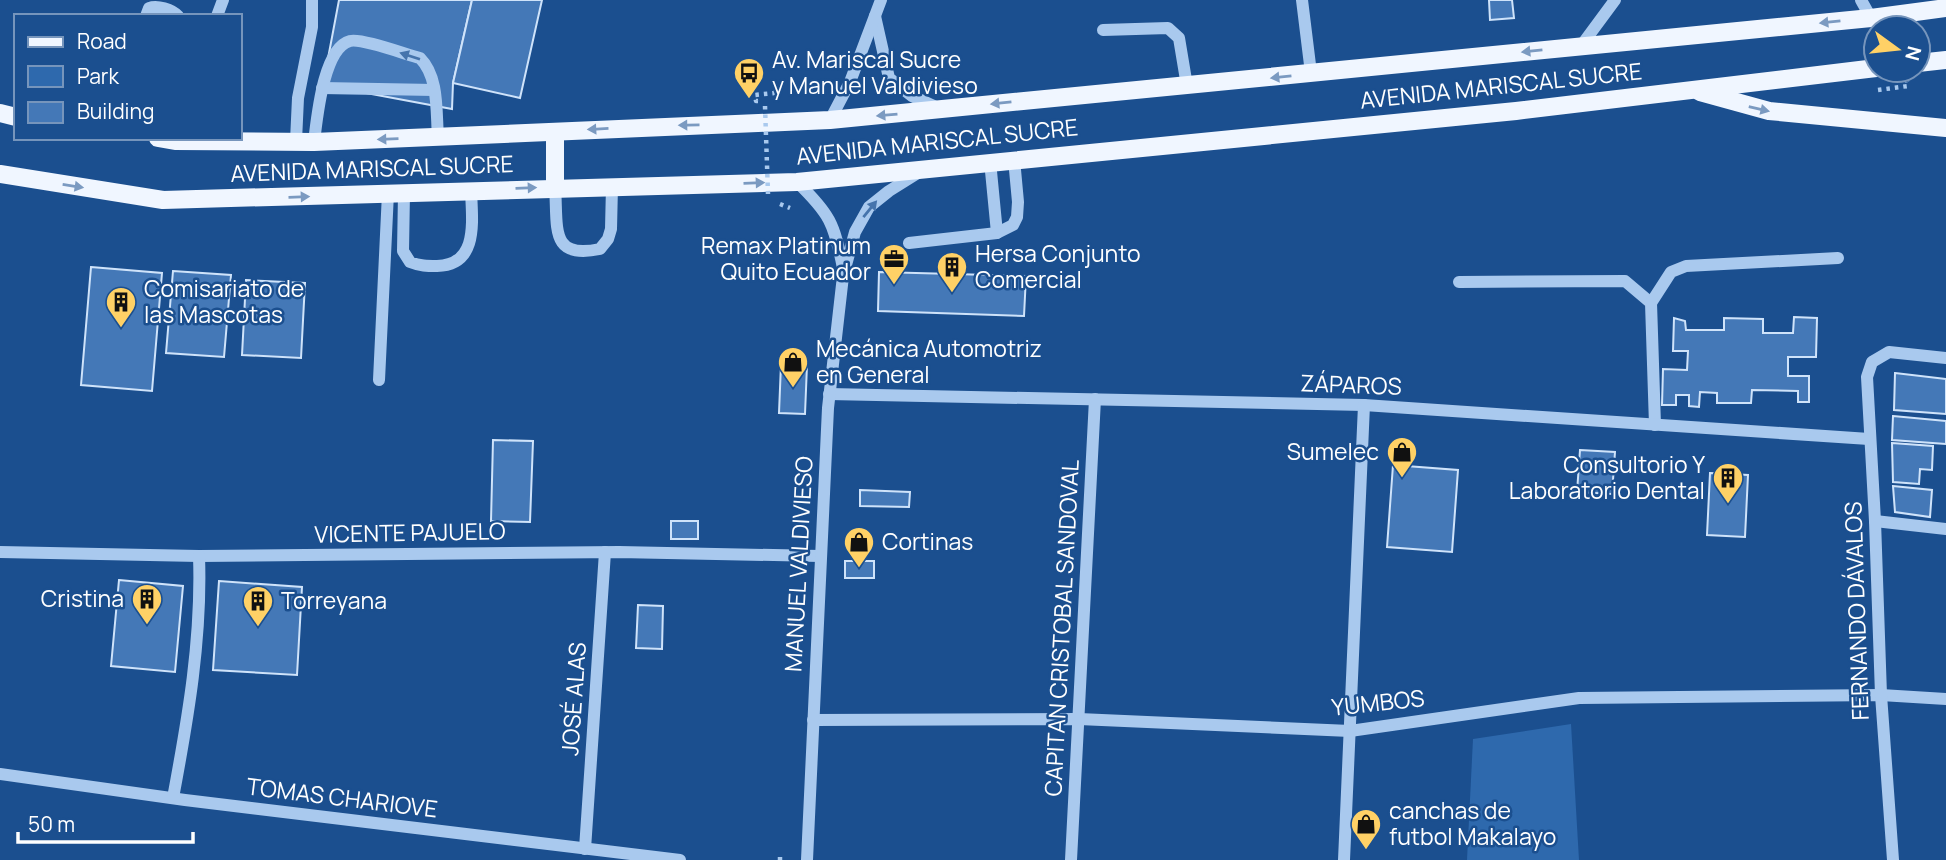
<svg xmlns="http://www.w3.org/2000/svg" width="1946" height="860" viewBox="0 0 1946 860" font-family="Manrope,sans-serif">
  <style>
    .green { fill: #2e69ad }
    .building { fill: #4478b7; stroke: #cfe3fa; stroke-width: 2 }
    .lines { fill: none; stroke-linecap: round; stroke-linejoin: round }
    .path { stroke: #a9c9ee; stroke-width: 4.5; stroke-dasharray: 3.5 5; stroke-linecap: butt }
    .minor { stroke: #a9c9ee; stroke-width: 12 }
    .major { stroke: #f0f6ff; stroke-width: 18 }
    .path-bridge { stroke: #a9c9ee; stroke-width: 4.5; stroke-dasharray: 3.5 5; stroke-linecap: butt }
    .oneway { fill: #7b9ac1 }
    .oneway2 { fill: #4674ac }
    .labels { text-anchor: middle; stroke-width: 5; stroke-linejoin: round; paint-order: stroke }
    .poi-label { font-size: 23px; fill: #fff; stroke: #1b4f8f; text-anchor: start }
    .street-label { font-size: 23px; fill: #fff; stroke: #1b4f8f }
  </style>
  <rect width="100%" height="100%" fill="#1b4f8f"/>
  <!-- green -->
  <polygon class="green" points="1571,724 1579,860 1467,860 1473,739"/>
  <!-- building -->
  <g class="building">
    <polygon points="339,0 472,0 453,83 452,109 323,85"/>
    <polygon points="472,0 542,0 520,98 453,83"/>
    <polygon points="1489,0 1512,0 1514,18 1490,20"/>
    <polygon points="91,267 162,273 152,391 81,385"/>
    <polygon points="173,271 231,275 224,357 166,353"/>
    <polygon points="879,272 1026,276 1024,316 878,311"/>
    <polygon points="246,280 305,283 301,358 242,355"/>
    <polygon points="1794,317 1817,318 1816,357 1788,357 1788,376 1809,376 1809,402 1798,402 1798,391 1752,390 1751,403 1717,403 1717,393 1700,392 1699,407 1689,406 1689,395 1676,395 1676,405 1662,405 1663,369 1687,370 1688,351 1673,351 1674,318 1685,321 1686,330 1724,330 1724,318 1763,319 1763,333 1793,333"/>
    <polygon points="781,364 807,365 805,414 779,413"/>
    <polygon points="1895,373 1946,379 1946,414 1894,410"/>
    <polygon points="1893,416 1946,421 1946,444 1892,440"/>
    <polygon points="493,440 533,441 530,522 491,521"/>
    <polygon points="1892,443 1933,446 1932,470 1920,469 1919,484 1893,482"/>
    <polygon points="1580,450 1615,452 1612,494 1577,492"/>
    <polygon points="1393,465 1458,470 1452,552 1387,547"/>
    <polygon points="1710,473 1748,475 1745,537 1707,535"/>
    <polygon points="1893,486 1932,490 1930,517 1895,512"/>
    <polygon points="860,490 910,492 909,507 860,506"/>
    <rect x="671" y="521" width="27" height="18"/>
    <rect x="845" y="561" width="29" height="17"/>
    <polygon points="119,580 183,586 175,672 111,666"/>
    <polygon points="219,581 302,587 297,675 213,670"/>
    <polygon points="638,605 663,606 662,649 636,648"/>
  </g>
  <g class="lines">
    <!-- path -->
    <g class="path">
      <polyline points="1878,90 1908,86 1907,82"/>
      <polyline points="758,101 756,101 755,95 774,93 784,83"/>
      <polyline points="780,204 790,208"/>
      <polyline points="780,860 780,857"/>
    </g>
    <!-- minor -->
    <g class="minor">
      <polyline points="1302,0 1311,73"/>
      <polyline points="1861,0 1871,18"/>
      <path d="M146,16l3,-8c8,-3 23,1 29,8"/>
      <polyline points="217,16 223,0"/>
      <polyline points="875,16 889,78 912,96 938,108"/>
      <polyline points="1103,30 1168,28 1179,38 1187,86"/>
      <polyline points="1581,46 1615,0"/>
      <polyline points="322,88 434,90"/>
      <polyline points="830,120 850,82 881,0"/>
      <polyline points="296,141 298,98 312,27 312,0"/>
      <path d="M314,142c3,-23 9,-94 36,-101 12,-3 57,14 70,17 19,19 16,53 18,79"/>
      <polyline points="990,161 997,233"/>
      <path d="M797,182c33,32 37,41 46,86"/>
      <path d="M555,187c3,40 -6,73 45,62l8,-10 3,-10 1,-43"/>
      <path d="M404,193l-1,58 7,11c10,4 17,4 27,4 42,-1 35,-45 34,-76"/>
      <polyline points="909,243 997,233 1013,225 1017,217 1018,202 1014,159"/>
      <polyline points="1459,282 1625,281 1651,303 1655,425"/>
      <polyline points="1651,303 1671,272 1686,266 1838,258"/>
      <polyline points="379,380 388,193"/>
      <polyline points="829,394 1364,405 1869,439"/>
      <polyline points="1875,521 1946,529"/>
      <polyline points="0,552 199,556 619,552 820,556"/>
      <polyline points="813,720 1079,719 1350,731 1579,698 1881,695 1946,699"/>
      <polyline points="0,774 185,800 680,860"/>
      <path d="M173,798c15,-80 29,-160 26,-242"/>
      <polyline points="585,849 605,552"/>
      <polyline points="807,860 828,408 843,276 855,232 869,207 889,191 921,171"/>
      <polyline points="1071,860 1095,399"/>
      <polyline points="1344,860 1364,405"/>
      <polyline points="1893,860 1881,695 1875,521 1867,377 1872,362 1889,352 1946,358"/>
    </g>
    <!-- major -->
    <g class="major">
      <polyline points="1918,63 1946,60"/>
      <polyline points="1700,92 1769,111 1946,128"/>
      <polyline points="0,113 16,117"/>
      <polyline points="555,132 555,187"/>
      <polyline points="158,138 175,141 314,142 830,120 1871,18 1946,8"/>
      <polyline points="0,174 163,200 797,182 1516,111 1876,68"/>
    </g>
    <!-- path-bridge -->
    <polyline class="path-bridge" points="765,106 768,194"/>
  </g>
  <!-- one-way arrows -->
  <defs><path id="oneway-solid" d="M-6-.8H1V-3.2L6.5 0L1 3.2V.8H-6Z" transform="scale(1.75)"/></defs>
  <g class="oneway">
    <use href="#oneway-solid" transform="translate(1830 22) rotate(174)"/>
    <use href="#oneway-solid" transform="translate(1532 51) rotate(174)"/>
    <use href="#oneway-solid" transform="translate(1281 77) rotate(174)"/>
    <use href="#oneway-solid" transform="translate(1001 103) rotate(174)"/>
    <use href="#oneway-solid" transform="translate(1759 109) rotate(13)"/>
    <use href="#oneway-solid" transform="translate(887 115) rotate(175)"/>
    <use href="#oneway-solid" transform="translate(689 125) rotate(179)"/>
    <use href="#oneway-solid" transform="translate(598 129) rotate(177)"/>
    <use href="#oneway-solid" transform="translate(388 139) rotate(178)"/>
    <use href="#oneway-solid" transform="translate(754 183) rotate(-2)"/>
    <use href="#oneway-solid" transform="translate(73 186) rotate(9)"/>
    <use href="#oneway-solid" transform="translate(526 188) rotate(-2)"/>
    <use href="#oneway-solid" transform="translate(299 197) rotate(-2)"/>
  </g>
  <g class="oneway2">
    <use href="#oneway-solid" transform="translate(410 56) rotate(-162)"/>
    <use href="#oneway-solid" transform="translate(870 209) rotate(-51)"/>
  </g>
  <!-- icons -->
  <defs>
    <g id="bus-pin" transform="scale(1.575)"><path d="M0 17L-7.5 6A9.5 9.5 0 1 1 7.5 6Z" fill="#ffd166" stroke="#1b4f8f"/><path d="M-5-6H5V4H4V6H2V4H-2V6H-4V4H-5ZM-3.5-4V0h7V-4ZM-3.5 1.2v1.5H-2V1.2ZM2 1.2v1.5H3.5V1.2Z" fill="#111"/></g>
    <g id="office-pin" transform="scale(1.575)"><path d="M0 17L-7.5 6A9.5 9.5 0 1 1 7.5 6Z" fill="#ffd166" stroke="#1b4f8f"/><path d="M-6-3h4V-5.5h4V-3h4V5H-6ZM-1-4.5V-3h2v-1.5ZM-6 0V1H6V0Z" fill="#111"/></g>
    <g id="building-pin" transform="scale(1.575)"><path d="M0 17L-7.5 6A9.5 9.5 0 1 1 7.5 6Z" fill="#ffd166" stroke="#1b4f8f"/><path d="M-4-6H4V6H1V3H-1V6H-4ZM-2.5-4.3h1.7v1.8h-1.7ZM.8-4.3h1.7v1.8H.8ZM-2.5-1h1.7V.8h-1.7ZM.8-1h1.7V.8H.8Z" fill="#111"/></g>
    <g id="shop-pin" transform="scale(1.575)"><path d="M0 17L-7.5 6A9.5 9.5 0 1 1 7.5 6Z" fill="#ffd166" stroke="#1b4f8f"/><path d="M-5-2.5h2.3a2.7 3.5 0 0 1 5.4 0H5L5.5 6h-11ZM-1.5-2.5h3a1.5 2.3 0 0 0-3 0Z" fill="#111"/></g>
  </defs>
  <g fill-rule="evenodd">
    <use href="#bus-pin" x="749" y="73"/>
    <use href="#office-pin" x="894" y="259"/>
    <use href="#building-pin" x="952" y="267"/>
    <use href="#building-pin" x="121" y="302"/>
    <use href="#shop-pin" x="793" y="362"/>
    <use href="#shop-pin" x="1402" y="452"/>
    <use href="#building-pin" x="1728" y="478"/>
    <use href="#shop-pin" x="859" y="542"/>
    <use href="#building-pin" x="147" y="599"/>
    <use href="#building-pin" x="258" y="601"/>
    <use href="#shop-pin" x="1366" y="824"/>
  </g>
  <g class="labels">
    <!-- poi labels -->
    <g class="poi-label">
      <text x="772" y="68">Av. Mariscal Sucre<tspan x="772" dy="26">y Manuel Valdivieso</tspan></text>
      <text x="871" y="254" text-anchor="end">Remax Platinum<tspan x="871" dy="26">Quito Ecuador</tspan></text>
      <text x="975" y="262">Hersa Conjunto<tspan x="975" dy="26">Comercial</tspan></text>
      <text x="144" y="297">Comisariato de<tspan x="144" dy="26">las Mascotas</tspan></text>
      <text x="816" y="357">Mecánica Automotriz<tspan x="816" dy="26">en General</tspan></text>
      <text x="1379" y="460" text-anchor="end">Sumelec</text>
      <text x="1705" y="473" text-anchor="end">Consultorio Y<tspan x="1705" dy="26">Laboratorio Dental</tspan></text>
      <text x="882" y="550">Cortinas</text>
      <text x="124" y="607" text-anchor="end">Cristina</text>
      <text x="281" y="609">Torreyana</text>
      <text x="1389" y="819">canchas de<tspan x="1389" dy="26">futbol Makalayo</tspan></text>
    </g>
    <!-- street labels -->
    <g class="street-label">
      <text transform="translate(1501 86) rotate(-6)" y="8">AVENIDA MARISCAL SUCRE</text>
      <text transform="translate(937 142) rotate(-6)" y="8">AVENIDA MARISCAL SUCRE</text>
      <text transform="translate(372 169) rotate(-2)" y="8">AVENIDA MARISCAL SUCRE</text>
      <text transform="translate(1351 385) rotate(2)" y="8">ZÁPAROS</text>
      <text transform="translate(410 533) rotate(-1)" y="8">VICENTE PAJUELO</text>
      <text transform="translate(799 564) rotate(-87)" y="8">MANUEL VALDIVIESO</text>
      <text transform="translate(1857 611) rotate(-92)" y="8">FERNANDO DÁVALOS</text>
      <text transform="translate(1062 628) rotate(-87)" y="8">CAPITAN CRISTOBAL SANDOVAL</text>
      <text transform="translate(574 699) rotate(-86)" y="8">JOSÉ ALAS</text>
      <text transform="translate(1378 703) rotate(-6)" y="8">YUMBOS</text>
      <text transform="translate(342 798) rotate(7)" y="8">TOMAS CHARIOVE</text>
    </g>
  </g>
  <!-- legend -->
  <rect x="14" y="14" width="228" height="126" fill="#1b4f8f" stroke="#7695bc" stroke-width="2"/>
  <rect x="28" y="37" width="35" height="10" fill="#f0f6ff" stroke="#7695bc" stroke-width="2"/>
  <text x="77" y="49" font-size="21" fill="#ffffff">Road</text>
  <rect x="28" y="66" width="35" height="21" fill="#2e69ad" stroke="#7695bc" stroke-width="2"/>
  <text x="77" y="84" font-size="21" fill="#ffffff">Park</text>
  <rect x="28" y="102" width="35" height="21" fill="#4478b7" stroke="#7695bc" stroke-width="2"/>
  <text x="77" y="119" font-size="21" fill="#ffffff">Building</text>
  <!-- north arrow -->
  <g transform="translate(1897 49) rotate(105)"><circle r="33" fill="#1b4f8f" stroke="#7695bc" stroke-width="2"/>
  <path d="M0-5L12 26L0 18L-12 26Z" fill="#ffd166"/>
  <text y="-10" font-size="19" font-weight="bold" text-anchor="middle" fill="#ffffff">N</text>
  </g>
  <!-- scale -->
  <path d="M18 832v10h175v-10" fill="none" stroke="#ffffff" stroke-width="3.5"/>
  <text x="28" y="832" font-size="21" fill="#ffffff" stroke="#1b4f8f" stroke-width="5" paint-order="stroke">50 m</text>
</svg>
